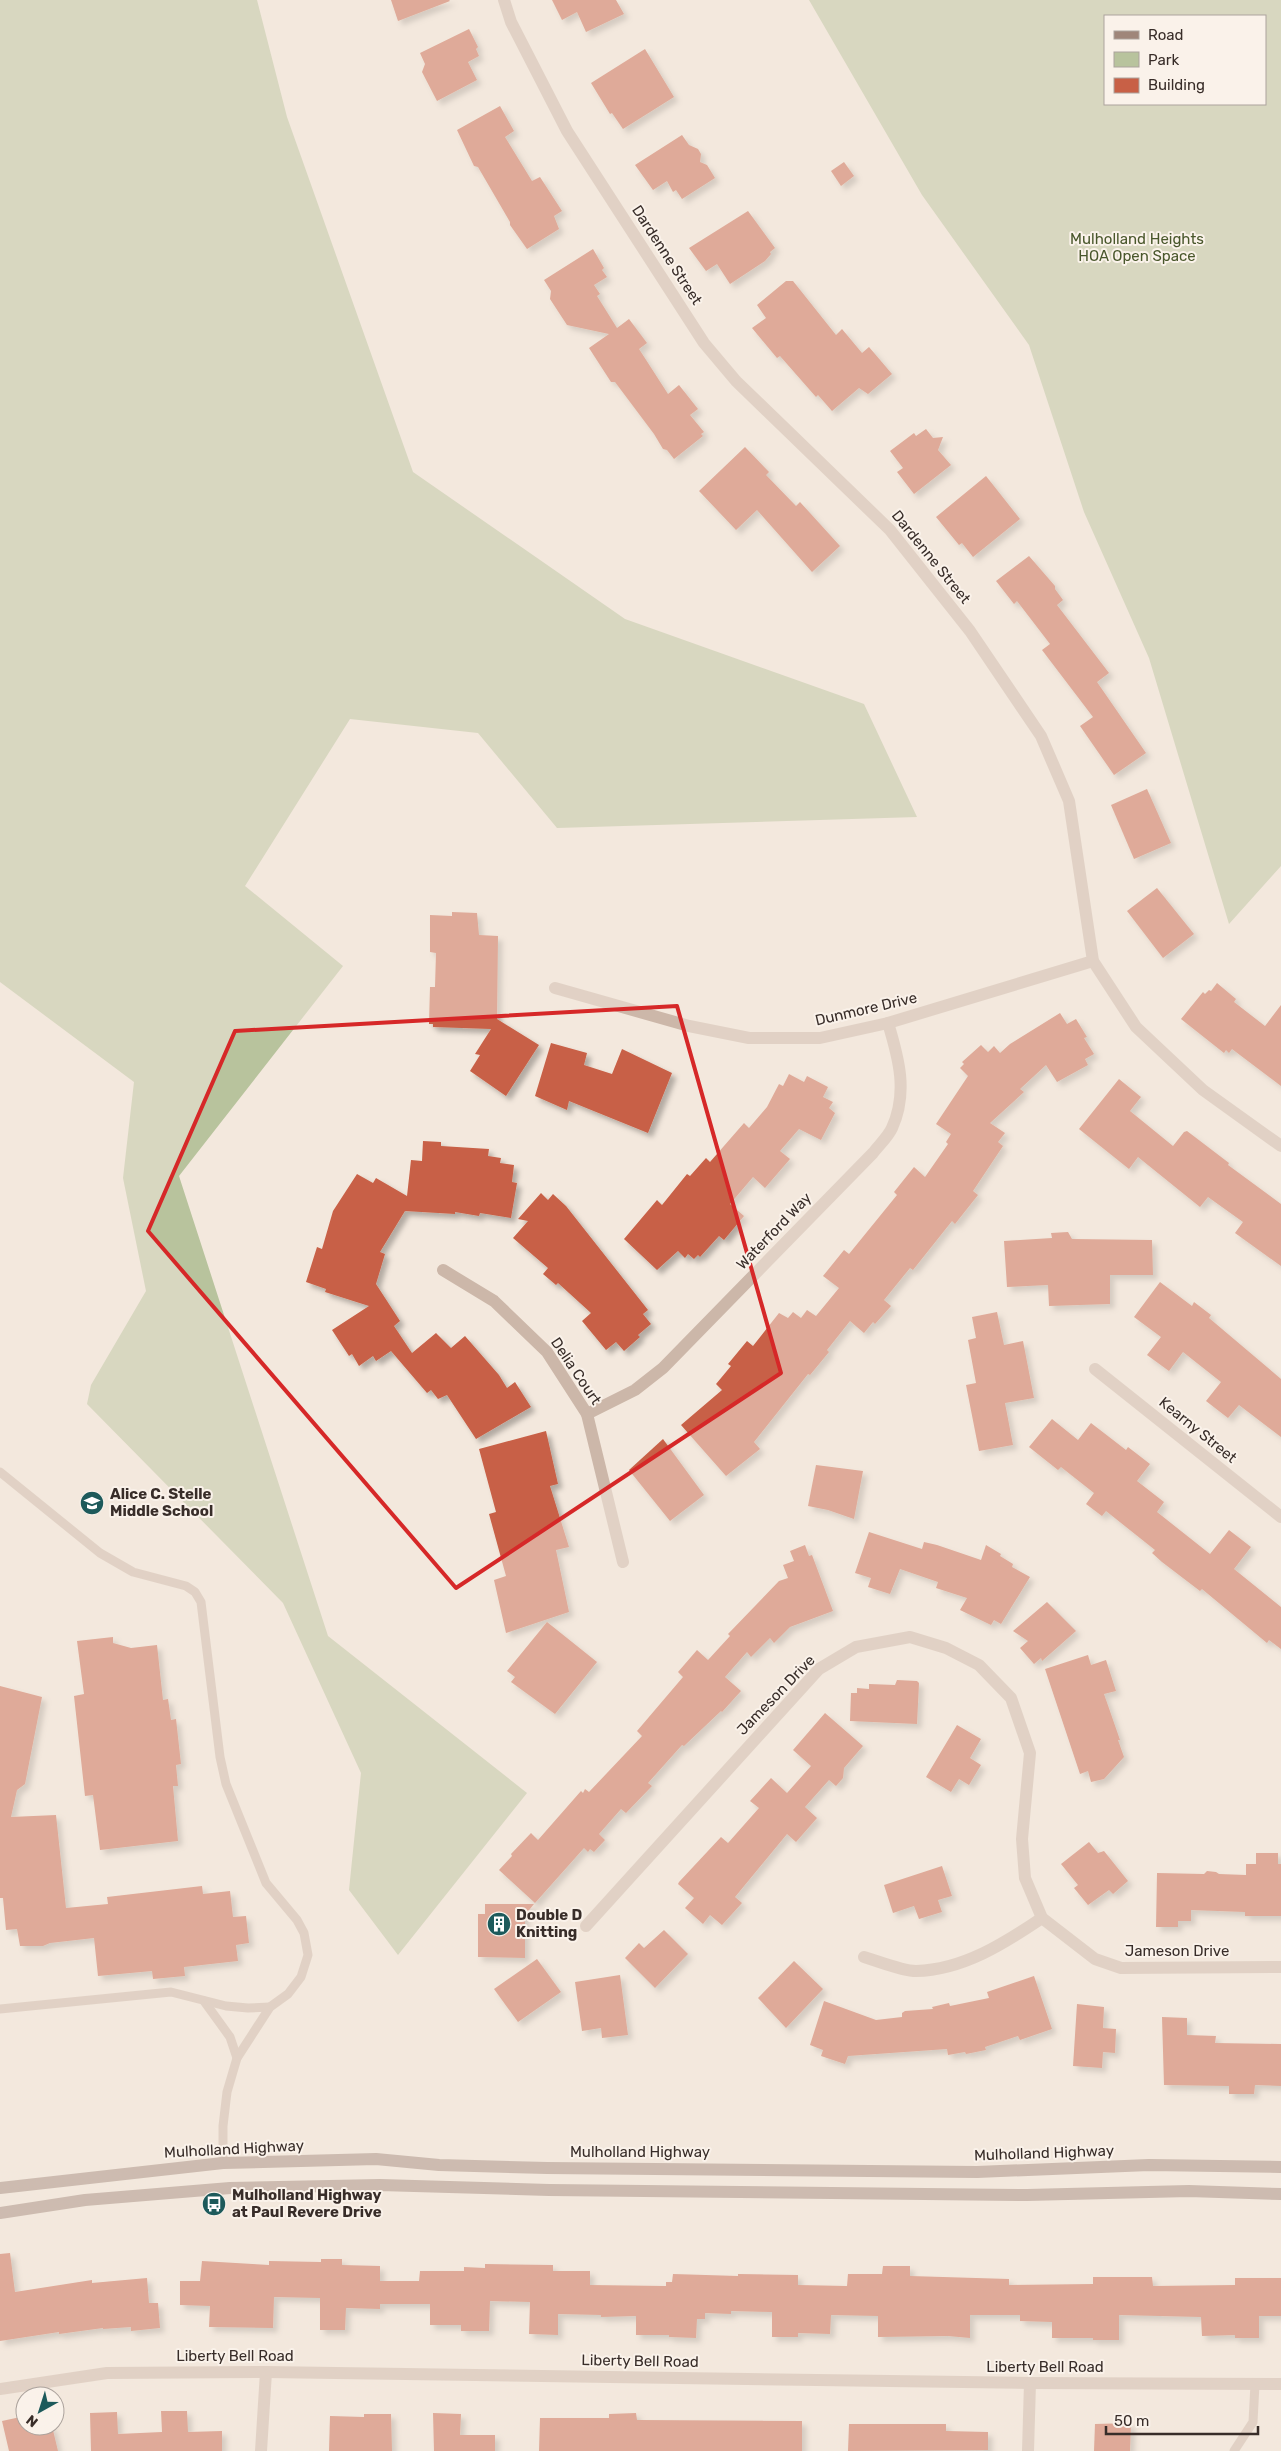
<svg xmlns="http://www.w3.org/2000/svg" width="1281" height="2451" viewBox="0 0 1281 2451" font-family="Rubik,sans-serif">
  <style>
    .green { fill: #b8c39d; fill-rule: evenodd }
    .building { fill: #c86046; filter: url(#shadow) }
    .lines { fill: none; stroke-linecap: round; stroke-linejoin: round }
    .service { stroke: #ccb7a9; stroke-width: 9 }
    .minor { stroke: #ccb7a9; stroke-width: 12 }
    .secondary { stroke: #9f867a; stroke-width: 12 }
    .marked { fill: none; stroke: #d62828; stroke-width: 4; stroke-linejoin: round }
    .labels { text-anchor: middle; stroke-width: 4; stroke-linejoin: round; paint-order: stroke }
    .park-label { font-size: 15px; fill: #49572c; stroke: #faf2ea }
    .street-label { font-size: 15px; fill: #382d29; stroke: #faf2ea }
    .poi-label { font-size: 15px; font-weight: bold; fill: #382d29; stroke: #faf2ea; text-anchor: start }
  </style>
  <defs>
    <filter id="shadow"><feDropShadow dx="4.5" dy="4.5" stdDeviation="2.5" flood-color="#0004"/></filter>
  </defs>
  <rect width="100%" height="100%" fill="#f3e8dd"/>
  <!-- green -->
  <g class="green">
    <polygon points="0,0 257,0 287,117 413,472 625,619 864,704 917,817 557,828 478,733 350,719 245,886 343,966 179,1176 328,1636 527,1793 398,1955 349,1890 361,1773 283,1603 87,1404 91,1385 146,1291 123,1178 134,1082 0,982"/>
    <path d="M809,0h472v866l-52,58 -80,-266 -65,-146 -55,-167 -107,-150zM1105,16h160v88h-160z"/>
  </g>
  <!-- building -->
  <g class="building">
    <polygon points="391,0 449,0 450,1 398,21"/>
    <polygon points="552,0 616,0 624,14 586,32 577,12 562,20"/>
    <polygon points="469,29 478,47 476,49 479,56 468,62 477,80 437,101 422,72 425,64 420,53"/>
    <polygon points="645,49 674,97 623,129 612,113 610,114 591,83"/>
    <polygon points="500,106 514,131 505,137 532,181 540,177 562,211 554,216 559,229 527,249 510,225 510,222 478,167 474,166 457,130"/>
    <polygon points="682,135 689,145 698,149 701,154 700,162 707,165 715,178 682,199 676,190 673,192 667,181 653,190 635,165"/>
    <polygon points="844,162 854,176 841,186 831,171"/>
    <polygon points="748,211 775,248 770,252 771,254 765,261 730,284 717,264 706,271 689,248"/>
    <polygon points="593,249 604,268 602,270 607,277 594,285 600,294 597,296 617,328 629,319 647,343 639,349 668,394 679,385 698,409 690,415 704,432 701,434 703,436 674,459 667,450 663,449 654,434 615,382 611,382 589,348 609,334 567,325 550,299 551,291 544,280"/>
    <polygon points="786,281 793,281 836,335 842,329 862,353 869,347 892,374 868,394 859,388 832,411 818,395 816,397 780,356 777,358 752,328 766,318 757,305"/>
    <polygon points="926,429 933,438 943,437 938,450 951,465 914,494 897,472 903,468 890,451 914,433 916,436"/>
    <polygon points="745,447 769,472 766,475 796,506 800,502 840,546 812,572 757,510 736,530 699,491"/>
    <polygon points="986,476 1020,519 973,557 962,543 959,545 936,517"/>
    <polygon points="1029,556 1055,586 1055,589 1063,600 1057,605 1109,673 1097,682 1146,753 1114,775 1080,726 1093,717 1042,650 1050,644 1017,601 1014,604 996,581"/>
    <polygon points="1147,789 1171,843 1134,859 1111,805"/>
    <polygon points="1157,888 1194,934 1163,958 1127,911"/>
    <polygon points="452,912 477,913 479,935 498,936 497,1019 539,1045 506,1096 470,1071 480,1055 475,1054 491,1029 433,1027 433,1024 429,1024 430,987 435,987 436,953 430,952 430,915 452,916"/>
    <polygon points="1217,983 1236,999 1234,1002 1265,1026 1281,1005 1281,1086 1232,1049 1229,1053 1226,1050 1224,1053 1181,1019 1203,992 1205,994 1209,990 1211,991"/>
    <polygon points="1060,1013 1067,1024 1076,1019 1087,1037 1084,1038 1094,1054 1085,1059 1088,1065 1057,1082 1046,1065 1020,1089 1024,1092 990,1123 1005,1133 998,1142 1003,1146 973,1191 978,1195 955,1224 952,1221 913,1270 910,1268 884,1300 891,1306 875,1324 873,1322 864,1333 850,1321 827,1350 829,1352 810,1375 808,1374 754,1442 760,1449 726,1476 681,1425 722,1390 716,1384 731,1366 728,1364 747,1341 753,1346 779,1313 788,1318 793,1312 801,1318 807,1310 816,1316 839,1288 823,1276 844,1250 849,1254 897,1195 894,1192 914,1167 925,1177 948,1144 946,1142 951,1134 936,1124 968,1076 960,1068 964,1064 962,1062 981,1045 988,1052 994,1046 1000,1053 1010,1044"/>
    <polygon points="551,1043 587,1053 584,1065 612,1074 622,1049 672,1073 648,1133 569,1101 567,1110 535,1096"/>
    <polygon points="789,1074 804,1082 807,1076 828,1087 823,1097 833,1102 829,1108 835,1113 821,1140 799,1129 780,1151 790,1159 765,1188 753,1177 730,1204 744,1216 724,1240 719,1236 700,1257 698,1255 694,1259 688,1254 685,1258 678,1251 657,1270 624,1239 657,1200 662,1205 687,1174 690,1176 706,1158 710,1162 744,1123 749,1128 767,1107 779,1084 783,1086"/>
    <polygon points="1119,1079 1141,1097 1130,1111 1173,1146 1184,1132 1187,1131 1229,1163 1228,1165 1281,1204 1281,1266 1235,1233 1243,1222 1208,1197 1200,1207 1138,1157 1129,1169 1079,1129"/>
    <polygon points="423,1141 441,1142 441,1146 489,1149 488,1156 501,1158 500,1163 514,1165 512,1182 517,1183 511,1218 480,1213 479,1216 455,1212 455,1214 405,1211 380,1252 385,1254 376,1284 400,1321 394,1326 412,1353 436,1333 451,1348 465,1336 499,1375 507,1388 515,1382 531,1407 476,1439 447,1395 438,1399 431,1390 427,1393 391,1351 376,1361 373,1356 359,1366 352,1354 349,1356 332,1330 369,1306 325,1292 326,1289 306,1282 317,1247 322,1249 333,1211 357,1174 373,1183 376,1178 407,1196 411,1160 422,1161"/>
    <polygon points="541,1193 548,1200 553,1194 566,1206 648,1310 643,1314 651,1324 638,1335 640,1337 624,1351 616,1342 606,1350 582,1321 591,1313 558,1283 556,1285 543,1274 548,1268 513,1238 528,1221 518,1219"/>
    <polygon points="1068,1232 1072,1239 1152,1240 1153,1275 1110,1275 1110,1304 1049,1306 1048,1285 1007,1287 1004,1241 1052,1238 1051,1233"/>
    <polygon points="1160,1282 1192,1306 1194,1302 1211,1315 1209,1318 1281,1379 1281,1437 1239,1405 1228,1418 1206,1401 1221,1382 1183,1352 1169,1371 1147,1355 1161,1337 1134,1317"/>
    <polygon points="997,1312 1004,1345 1023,1341 1034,1398 1005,1403 1013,1445 979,1451 966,1385 976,1383 968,1340 976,1338 972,1317"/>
    <polygon points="1052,1419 1078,1440 1091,1423 1126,1450 1128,1447 1150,1464 1137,1481 1164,1502 1157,1512 1210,1554 1229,1530 1251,1547 1234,1569 1281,1607 1281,1649 1269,1640 1267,1643 1202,1589 1200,1591 1162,1562 1152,1553 1155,1550 1106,1511 1102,1516 1086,1504 1094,1493 1061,1467 1058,1470 1029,1447"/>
    <polygon points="546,1431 558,1484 550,1486 569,1547 556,1550 569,1612 506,1633 494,1580 506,1576 489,1514 496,1512 479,1449"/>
    <polygon points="663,1439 704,1495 670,1521 629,1470"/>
    <polygon points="816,1465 863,1471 854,1519 828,1510 808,1506"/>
    <polygon points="869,1532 922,1549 924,1542 937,1545 981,1560 986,1545 1001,1554 1000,1556 1013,1564 1012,1567 1030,1577 1001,1624 994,1620 991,1625 960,1610 967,1598 936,1588 938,1582 900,1569 890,1594 868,1587 871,1578 855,1573"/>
    <polygon points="805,1545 809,1556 812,1555 833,1611 790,1627 774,1643 770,1638 751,1657 747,1652 725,1677 741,1691 722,1712 721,1711 684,1746 682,1745 648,1783 652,1786 626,1813 621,1809 599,1834 605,1840 594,1852 590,1849 588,1852 584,1848 535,1903 499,1870 512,1856 511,1854 531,1833 538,1840 581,1791 583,1793 585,1789 589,1792 642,1736 637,1731 683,1677 678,1672 697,1650 708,1660 730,1636 728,1634 779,1581 788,1578 783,1565 794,1561 790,1551"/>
    <polygon points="1047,1602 1076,1631 1042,1661 1041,1658 1034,1664 1020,1648 1028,1641 1013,1631"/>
    <polygon points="547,1622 597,1662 555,1714 511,1682 515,1677 507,1671"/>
    <polygon points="113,1637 113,1643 131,1648 157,1645 163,1700 168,1699 171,1720 176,1719 181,1764 176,1765 178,1786 173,1786 178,1841 100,1850 93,1795 85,1796 74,1696 84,1694 77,1641"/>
    <polygon points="1088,1655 1091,1665 1106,1660 1116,1691 1104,1694 1120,1740 1118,1740 1124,1757 1104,1779 1091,1782 1088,1771 1080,1774 1045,1669"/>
    <polygon points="897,1680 917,1681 919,1683 917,1724 850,1721 851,1693 857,1693 857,1688 869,1689 869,1684 895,1685"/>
    <polygon points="0,1686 42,1697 25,1784 17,1790 11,1817 56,1815 66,1908 108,1904 107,1897 202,1886 203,1894 230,1891 233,1917 246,1916 249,1943 236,1945 238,1961 184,1967 185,1976 153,1979 152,1971 98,1976 94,1938 50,1943 43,1946 20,1946 17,1929 6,1930 3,1898 0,1898"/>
    <polygon points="825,1713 863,1746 844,1768 843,1778 836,1786 829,1780 805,1807 817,1818 796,1842 787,1834 735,1897 742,1903 722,1925 710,1915 703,1924 685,1908 694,1898 678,1884 679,1882 721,1837 728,1843 759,1808 750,1801 771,1778 787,1793 811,1766 793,1750"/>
    <polygon points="957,1725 981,1739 970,1758 981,1765 969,1785 959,1779 951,1792 926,1777"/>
    <polygon points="1089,1842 1098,1853 1104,1851 1128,1881 1113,1894 1109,1890 1088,1905 1074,1888 1078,1885 1061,1864"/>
    <polygon points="1256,1853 1278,1853 1278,1864 1281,1864 1281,1916 1245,1916 1245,1912 1191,1910 1191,1921 1178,1921 1178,1927 1156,1927 1157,1873 1204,1874 1207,1871 1216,1872 1219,1874 1246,1875 1246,1864 1256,1864"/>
    <polygon points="942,1866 952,1896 938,1900 942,1912 919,1919 914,1906 893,1913 884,1885"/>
    <polygon points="485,1904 534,1904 525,1915 525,1958 478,1957 478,1914 485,1914"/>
    <polygon points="664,1930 688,1954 655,1988 625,1958 639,1943 644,1948"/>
    <polygon points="537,1959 561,1992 518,2022 494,1989"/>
    <polygon points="794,1961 823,1989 786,2028 758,1998"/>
    <polygon points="620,1975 628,2035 602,2038 601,2028 582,2031 575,1982"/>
    <polygon points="1034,1976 1052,2029 1020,2040 1018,2036 985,2047 986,2050 966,2054 965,2052 948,2055 947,2049 848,2056 845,2064 821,2056 823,2050 810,2045 824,2001 876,2020 902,2017 902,2013 905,2011 933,2009 932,2007 949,2003 950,2006 989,1998 987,1992"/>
    <polygon points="1077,2004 1104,2007 1103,2028 1116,2029 1115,2053 1103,2052 1102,2068 1073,2066"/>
    <polygon points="1162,2017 1187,2018 1187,2035 1216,2036 1215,2043 1281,2044 1281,2086 1255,2085 1254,2094 1229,2094 1229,2086 1164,2085"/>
    <polygon points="10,2253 15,2292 92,2280 92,2283 147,2278 149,2303 158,2303 160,2328 131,2331 131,2327 103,2329 103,2328 59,2334 59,2332 0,2341 0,2254"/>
    <polygon points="321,2259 342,2259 342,2265 380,2266 380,2281 419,2281 420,2271 464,2271 464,2267 485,2268 485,2264 553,2265 553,2271 590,2271 590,2285 666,2286 666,2282 672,2282 673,2274 738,2276 738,2274 798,2275 798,2285 847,2286 848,2274 882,2274 883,2266 910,2266 910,2276 1009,2279 1009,2285 1093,2284 1093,2277 1152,2277 1153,2286 1235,2285 1235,2278 1281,2278 1281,2316 1259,2316 1259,2338 1235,2338 1235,2335 1202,2336 1201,2317 1119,2315 1119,2340 1093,2340 1093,2338 1052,2338 1052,2322 1020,2321 1020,2315 970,2315 970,2338 948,2336 878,2337 878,2316 831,2315 830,2334 798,2333 798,2337 772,2337 772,2312 731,2311 731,2314 705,2313 705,2319 697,2319 696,2338 669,2337 669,2335 636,2335 636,2316 601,2317 601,2315 558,2314 558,2335 529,2334 530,2302 490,2301 489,2331 461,2331 461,2325 430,2325 430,2304 380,2304 380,2309 346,2308 345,2330 320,2330 320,2298 274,2297 273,2328 209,2327 210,2306 180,2305 180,2281 200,2281 202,2261 269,2265 269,2261 321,2262"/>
    <polygon points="161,2411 187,2411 188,2432 222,2431 222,2451 91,2451 90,2413 117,2412 118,2434 162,2432"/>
    <polygon points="433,2413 461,2414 460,2435 495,2435 495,2451 434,2451"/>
    <polygon points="636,2413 637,2420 802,2421 802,2451 539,2451 540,2418 609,2418 609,2414"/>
    <polygon points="364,2414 391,2414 392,2451 329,2451 330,2416 364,2417"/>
    <polygon points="25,2416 25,2426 52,2426 58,2451 9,2451 2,2421"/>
    <polygon points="1131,2423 1130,2451 1094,2451 1095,2424"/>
    <polygon points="849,2424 946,2424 946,2431 988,2432 988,2450 848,2451"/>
  </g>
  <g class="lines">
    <!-- service -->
    <g class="service">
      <polyline points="0,1472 100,1553 133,1572 186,1586 195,1592 201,1602 220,1757 226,1784 266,1883 297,1920 304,1933 308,1955 301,1977 288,1994 270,2007 237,2058 227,2092 223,2126 223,2163"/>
      <polyline points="204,2001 230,2037 237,2058"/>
      <polyline points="0,2009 171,1992 226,2006 248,2008 270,2007"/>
      <polyline points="1234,2451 1253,2422 1255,2384"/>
    </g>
    <!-- minor -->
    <g class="minor">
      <polyline points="504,0 511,22 567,131 704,343 736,381 890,530 970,631 1041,736 1069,801 1093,961 1136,1027 1203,1090 1281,1146"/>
      <polyline points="555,988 689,1026 749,1038 820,1038 888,1023 1093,961"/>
      <polyline points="443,1270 494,1301 547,1352 587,1414 623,1562"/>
      <polyline points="1095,1369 1281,1517"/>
      <path d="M587,1414l48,-24 28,-22 210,-215c6,-8 15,-16 19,-25 16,-35 7,-69 -4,-105"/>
      <polyline points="586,1926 819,1669 856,1647 910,1637 946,1648 979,1665 1011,1698 1030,1753 1022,1839 1025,1878 1042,1918 1095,1959 1121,1968 1281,1967"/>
      <path d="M864,1957c14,4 38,14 52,14 47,-1 89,-28 126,-53"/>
      <polyline points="0,2389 107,2373 266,2372 1030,2383 1281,2384"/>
      <polyline points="261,2451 266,2372"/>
      <polyline points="1028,2451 1030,2383"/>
    </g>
    <!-- secondary -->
    <g class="secondary">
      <polyline points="0,2188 223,2163 376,2159 439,2165 547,2168 977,2172 1149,2165 1281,2167"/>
      <polyline points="0,2213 85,2200 230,2188 380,2185 549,2190 1027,2195 1189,2191 1281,2194"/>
    </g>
  </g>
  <!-- marked area -->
  <path d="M0 0H1281V2451H0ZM677,1006l104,367 -325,215 -308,-357 87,-200z" fill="#f3e8dd" fill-opacity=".55" fill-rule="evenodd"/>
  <path class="marked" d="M677,1006l104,367 -325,215 -308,-357 87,-200z"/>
  <!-- icons -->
  <defs>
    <g id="school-disc" transform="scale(1.25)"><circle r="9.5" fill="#1d5a5b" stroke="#faf2ea"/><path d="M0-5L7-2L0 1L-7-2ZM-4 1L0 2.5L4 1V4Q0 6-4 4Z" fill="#fff"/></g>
    <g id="building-disc" transform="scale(1.25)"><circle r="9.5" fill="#1d5a5b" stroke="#faf2ea"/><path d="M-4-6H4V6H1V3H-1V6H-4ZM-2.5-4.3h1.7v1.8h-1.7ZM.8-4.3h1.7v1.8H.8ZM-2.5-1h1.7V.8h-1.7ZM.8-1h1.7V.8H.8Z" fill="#fff"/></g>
    <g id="bus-disc" transform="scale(1.25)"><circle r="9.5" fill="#1d5a5b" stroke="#faf2ea"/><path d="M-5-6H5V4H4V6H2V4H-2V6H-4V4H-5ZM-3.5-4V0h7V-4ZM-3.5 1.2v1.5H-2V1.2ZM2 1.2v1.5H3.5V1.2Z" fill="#fff"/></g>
  </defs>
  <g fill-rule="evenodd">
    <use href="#school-disc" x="92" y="1503"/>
    <use href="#building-disc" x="499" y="1924"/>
    <use href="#bus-disc" x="214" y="2204"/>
  </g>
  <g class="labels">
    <!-- park labels -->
    <g class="park-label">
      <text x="1137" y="244">Mulholland Heights<tspan x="1137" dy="17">HOA Open Space</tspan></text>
    </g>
    <!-- street labels -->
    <g class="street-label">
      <text transform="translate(667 255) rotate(57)" y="5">Dardenne Street</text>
      <text transform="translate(931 557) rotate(51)" y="5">Dardenne Street</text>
      <text transform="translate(866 1009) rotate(-13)" y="5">Dunmore Drive</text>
      <text transform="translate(774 1231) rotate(-46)" y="5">Waterford Way</text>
      <text transform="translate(576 1371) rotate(56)" y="5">Delia Court</text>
      <text transform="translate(1198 1430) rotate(39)" y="5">Kearny Street</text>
      <text transform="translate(776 1695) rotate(-46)" y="5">Jameson Drive</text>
      <text x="1177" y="1956">Jameson Drive</text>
      <text transform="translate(234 2149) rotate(-3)" y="5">Mulholland Highway</text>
      <text x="640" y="2157">Mulholland Highway</text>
      <text transform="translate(1044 2153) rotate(-2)" y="5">Mulholland Highway</text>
      <text x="235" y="2361">Liberty Bell Road</text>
      <text transform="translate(640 2361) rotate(1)" y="5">Liberty Bell Road</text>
      <text x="1045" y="2372">Liberty Bell Road</text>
    </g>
    <!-- poi labels -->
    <g class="poi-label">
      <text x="110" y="1499">Alice C. Stelle<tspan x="110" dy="17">Middle School</tspan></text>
      <text x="516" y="1920">Double D<tspan x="516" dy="17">Knitting</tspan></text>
      <text x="232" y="2200">Mulholland Highway<tspan x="232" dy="17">at Paul Revere Drive</tspan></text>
    </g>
  </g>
  <!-- legend -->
  <rect x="1104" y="15" width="162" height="90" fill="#faf2ea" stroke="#aca39d"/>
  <rect x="1114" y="31" width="25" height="8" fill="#9f867a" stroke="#aca39d"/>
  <text x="1148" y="40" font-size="15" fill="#382d29">Road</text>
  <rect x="1114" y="52" width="25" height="15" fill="#b8c39d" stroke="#aca39d"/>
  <text x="1148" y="65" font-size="15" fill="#382d29">Park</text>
  <rect x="1114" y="78" width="25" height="15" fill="#c86046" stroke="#aca39d"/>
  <text x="1148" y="90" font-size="15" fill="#382d29">Building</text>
  <!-- north arrow -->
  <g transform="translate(40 2411) rotate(219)"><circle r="24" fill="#faf2ea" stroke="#aca39d"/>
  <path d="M0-4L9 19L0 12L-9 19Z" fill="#1d5a5b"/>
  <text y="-8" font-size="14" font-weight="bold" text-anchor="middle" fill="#382d29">N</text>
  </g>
  <!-- scale -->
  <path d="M1106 2426v8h152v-8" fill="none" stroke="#382d29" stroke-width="2.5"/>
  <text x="1114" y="2426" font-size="15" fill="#382d29" stroke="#faf2ea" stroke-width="4" paint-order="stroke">50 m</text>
</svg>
